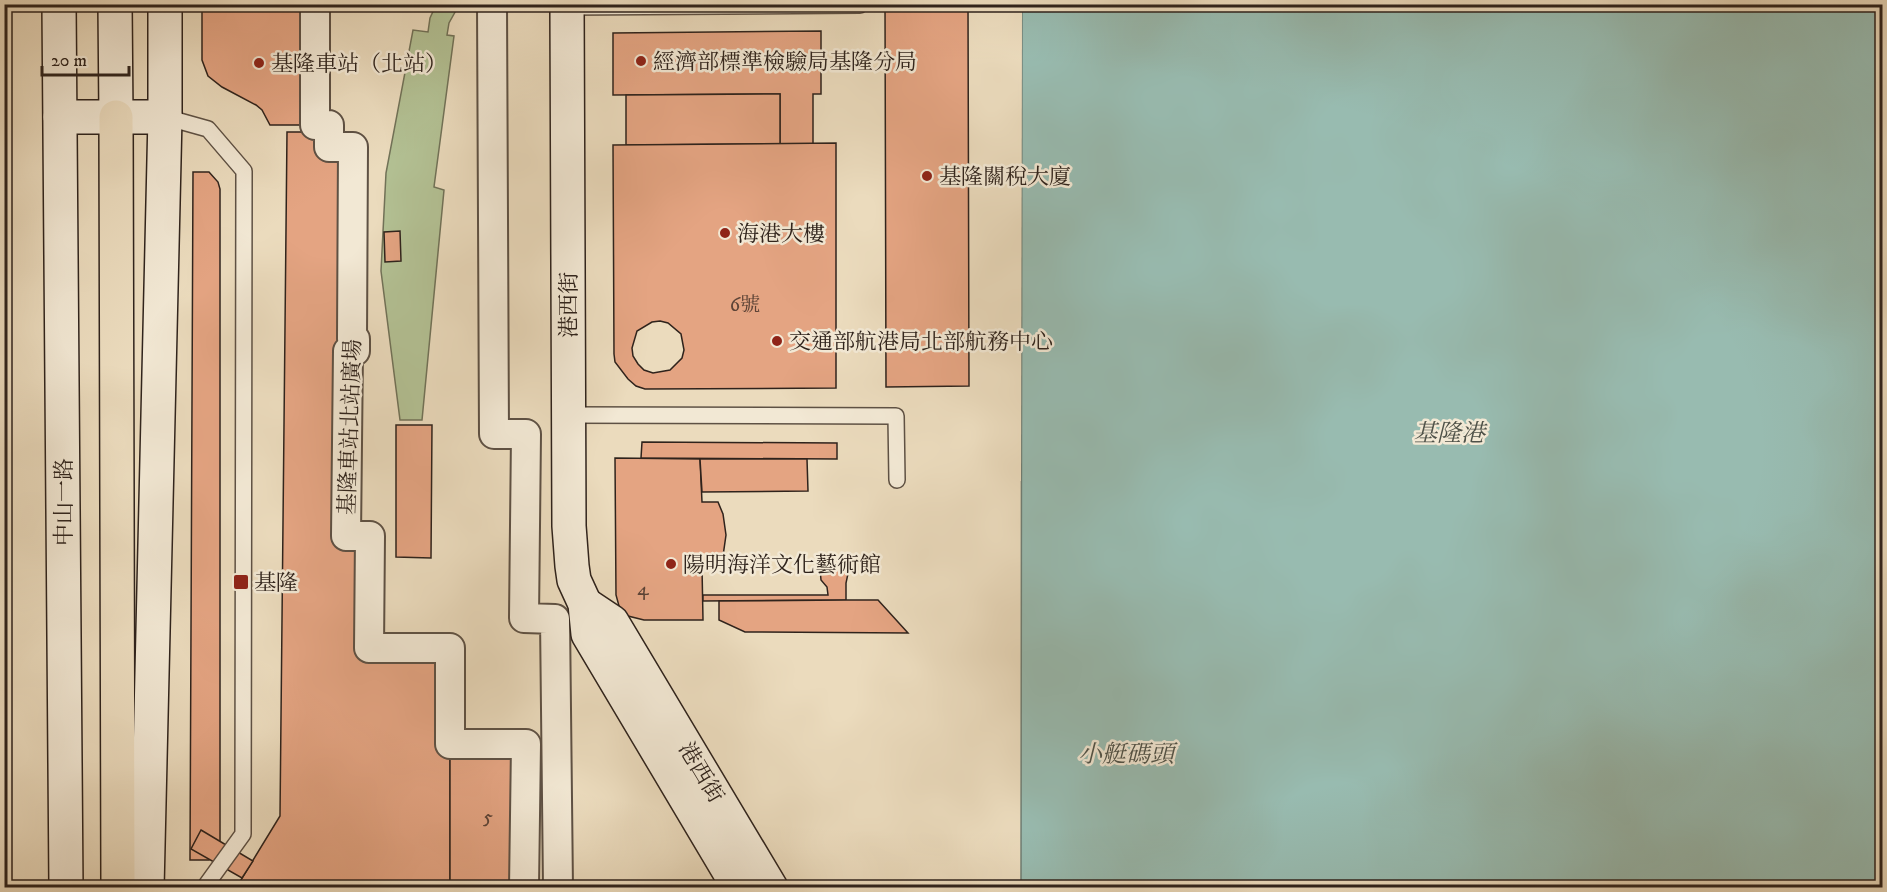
<svg xmlns="http://www.w3.org/2000/svg" width="1887" height="892" viewBox="0 0 1887 892" font-family="'IM FELL DW Pica','Noto Serif TC',serif">
  <style>
    .green { fill: #b3c194; stroke: #717258; stroke-width: 1.5 }
    .water { fill: #98bbb0; stroke: #6e7e75; stroke-width: 1.5 }
    .pier { fill: #ebdbbd }
    .building { fill: #e4a482; stroke: #2f231c; stroke-width: 1.5; fill-rule: evenodd }
    .lines { fill: none; stroke-linecap: round; stroke-linejoin: round }
    .lane-casing { stroke: #5e5144; stroke-width: 18 }
    .street-casing { stroke: #5e5144; stroke-width: 32 }
    .secondary-casing { stroke: #2f231c; stroke-width: 36 }
    .highway-casing { stroke: #2f231c; stroke-width: 36 }
    .lane { stroke: #f2e8d4; stroke-width: 15 }
    .street { stroke: #f2e8d4; stroke-width: 28 }
    .secondary { stroke: #f2e8d4; stroke-width: 33 }
    .highway { stroke: #ebdbbd; stroke-width: 33 }
    .poi-dot { fill: #8f2418; stroke: #f2e8d4; stroke-width: 2 }
    .labels { text-anchor: middle; stroke-width: 5; stroke-linejoin: round; paint-order: stroke }
    .number-label { font-size: 20px; fill: #5c4336 }
    .poi-label { font-size: 22px; fill: #2f231c; stroke: #f2e8d4; text-anchor: start }
    .street-label { font-size: 22px; fill: #2f231c; stroke: #f2e8d4 }
    .water-label { font-size: 24px; font-style: italic; fill: #4e5148; stroke: #f2e8d4 }
  </style>
  <rect width="100%" height="100%" fill="#ebdbbd"/>
  <filter id="stains"><feTurbulence type="fractalNoise" baseFrequency=".00333" numOctaves="4"/><feColorMatrix values="0 0 0 0 .2 0 0 0 0 .09 0 0 0 0 .02 0 0 0 .5 -.17"/></filter>
  <radialGradient id="worn" r=".72"><stop offset=".6" stop-color="#630" stop-opacity="0"/><stop offset="1" stop-color="#630" stop-opacity=".3"/></radialGradient>
  <!-- green -->
  <polygon class="green" points="436,5 459,5 449,23 447,35 454,36 434,187 444,190 422,420 400,420 381,271 386,173 413,30 428,32 430,18"/>
  <!-- water -->
  <polygon class="water" points="1022,5 1882,5 1882,887 1021,887"/>
  <!-- pier -->
  <polygon class="pier" points="1019,4 1022,5 1021,481 1018,481"/>
  <!-- building -->
  <g class="building">
    <polygon points="202,4 315,4 315,125 270,125 262,110 256,105 222,87 208,76 202,60"/>
    <polygon points="885,4 968,4 969,386 886,387"/>
    <polygon points="821,31 821,94 813,94 813,144 780,144 780,94 613,95 613,33"/>
    <polygon points="780,94 780,144 626,145 626,95"/>
    <polygon points="287,132 329,132 353,147 346,536 370,536 369,648 450,648 450,888 236,888 280,816"/>
    <path d="M836,143v245l-191,1 -9,-3 -8,-7 -13,-17 -1,-8 -1,-209zM660,321l8,2 13,11 3,16 -2,8 -12,12 -17,3 -9,-3 -6,-6 -5,-8 -1,-8 5,-17 15,-9z"/>
    <polygon points="193,172 209,172 218,182 220,189 220,842 215,854 209,860 190,860"/>
    <polygon points="400,231 401,261 385,262 384,232"/>
    <polygon points="396,425 432,425 431,558 396,557"/>
    <polygon points="642,442 837,443 837,459 641,458"/>
    <polygon points="615,458 700,459 702,502 718,502 723,514 726,535 723,556 716,567 702,567 703,620 644,620 628,616 619,606 616,595"/>
    <polygon points="700,459 807,459 808,491 702,492"/>
    <polygon points="834,558 843,561 849,569 846,583 846,600 703,601 703,595 828,595 827,587 821,580 820,569 825,561"/>
    <polygon points="846,600 878,600 908,633 745,632 719,620 719,601"/>
    <polygon points="450,744 526,744 524,888 450,888"/>
    <polygon points="201,830 253,861 242,878 191,849"/>
  </g>
  <g class="lines">
    <!-- lane casing -->
    <g class="lane-casing">
      <g id="lane">
        <polyline points="567,7 860,5"/>
        <polyline points="165,117 208,129 244,171 243,834 204,888"/>
        <polyline points="569,415 896,416 897,480"/>
      </g>
    </g>
    <!-- street casing -->
    <g class="street-casing">
      <g id="street">
        <polyline points="315,4 315,125 329,125 329,147 353,147 352,339 355,339 355,351 348,351 346,536 370,536 369,648 450,648 450,744 526,744 524,888"/>
        <polyline points="492,4 494,434 526,434 524,618 555,619 558,888"/>
      </g>
    </g>
    <!-- secondary casing -->
    <g class="secondary-casing">
      <g id="secondary">
        <polyline points="59,4 66,888"/>
        <polyline points="115,4 116,117"/>
        <polyline points="567,4 569,526 572,566 574,580 585,604 588,634 739,888"/>
        <polyline points="60,117 165,117"/>
        <polyline points="585,604 612,622 771,888"/>
        <polyline points="147,888 165,117 165,4"/>
      </g>
    </g>
    <!-- highway casing -->
    <g class="highway-casing">
      <polyline id="highway" points="116,117 118,888"/>
    </g>
    <!-- lane -->
    <use href="#lane" class="lane"/>
    <!-- street -->
    <use href="#street" class="street"/>
    <!-- secondary -->
    <use href="#secondary" class="secondary"/>
    <!-- highway -->
    <use href="#highway" class="highway"/>
  </g>
  <!-- markers -->
  <g class="poi-dot">
    <circle cx="641" cy="61" r="6"/>
    <circle cx="259" cy="63" r="6"/>
    <circle cx="927" cy="176" r="6"/>
    <circle cx="725" cy="233" r="6"/>
    <circle cx="777" cy="341" r="6"/>
    <circle cx="671" cy="564" r="6"/>
    <rect x="233" y="574" width="16" height="16" rx="3"/>
  </g>
  <g class="labels">
    <!-- number labels -->
    <g class="number-label">
      <text x="745" y="311">6號</text>
      <text x="643" y="595">4</text>
      <text x="488" y="823">5</text>
    </g>
    <!-- poi labels -->
    <g class="poi-label">
      <text x="653" y="69">經濟部標準檢驗局基隆分局</text>
      <text x="271" y="71">基隆車站（北站）</text>
      <text x="939" y="184">基隆關稅大廈</text>
      <text x="737" y="241">海港大樓</text>
      <text x="789" y="349">交通部航港局北部航務中心</text>
      <text x="683" y="572">陽明海洋文化藝術館</text>
      <text x="254" y="590">基隆</text>
    </g>
    <!-- street labels -->
    <g class="street-label">
      <text transform="translate(568 305) rotate(-90)" y="8">港西街</text>
      <text transform="translate(349 427) rotate(-88)" y="8">基隆車站北站廣場</text>
      <text transform="translate(63 502) rotate(-90)" y="8">中山一路</text>
      <text transform="translate(702 772) rotate(59)" y="8">港西街</text>
    </g>
    <!-- water labels -->
    <g class="water-label">
      <text x="1449" y="441">基隆港</text>
      <text x="1126" y="762">小艇碼頭</text>
    </g>
  </g>
  <!-- margin -->
  <rect width="1887" height="892" fill="none" stroke="#ebdbbd" stroke-width="24"/>
  <rect x="6" y="6" width="1875" height="880" fill="none" stroke="#2f231c" stroke-width="3"/>
  <rect x="12" y="12" width="1863" height="868" fill="none" stroke="#2f231c" stroke-width="1.5"/>
  <!-- scale -->
  <path d="M42 66v9h87v-9" fill="none" stroke="#2f231c" stroke-width="3"/>
  <text x="51" y="66" font-size="18" fill="#2f231c" stroke="#f2e8d4" stroke-width="4.5" paint-order="stroke">20 m</text>
  <rect width="100%" height="100%" filter="url(#stains)"/>
  <rect width="100%" height="100%" fill="url(#worn)"/>
</svg>
